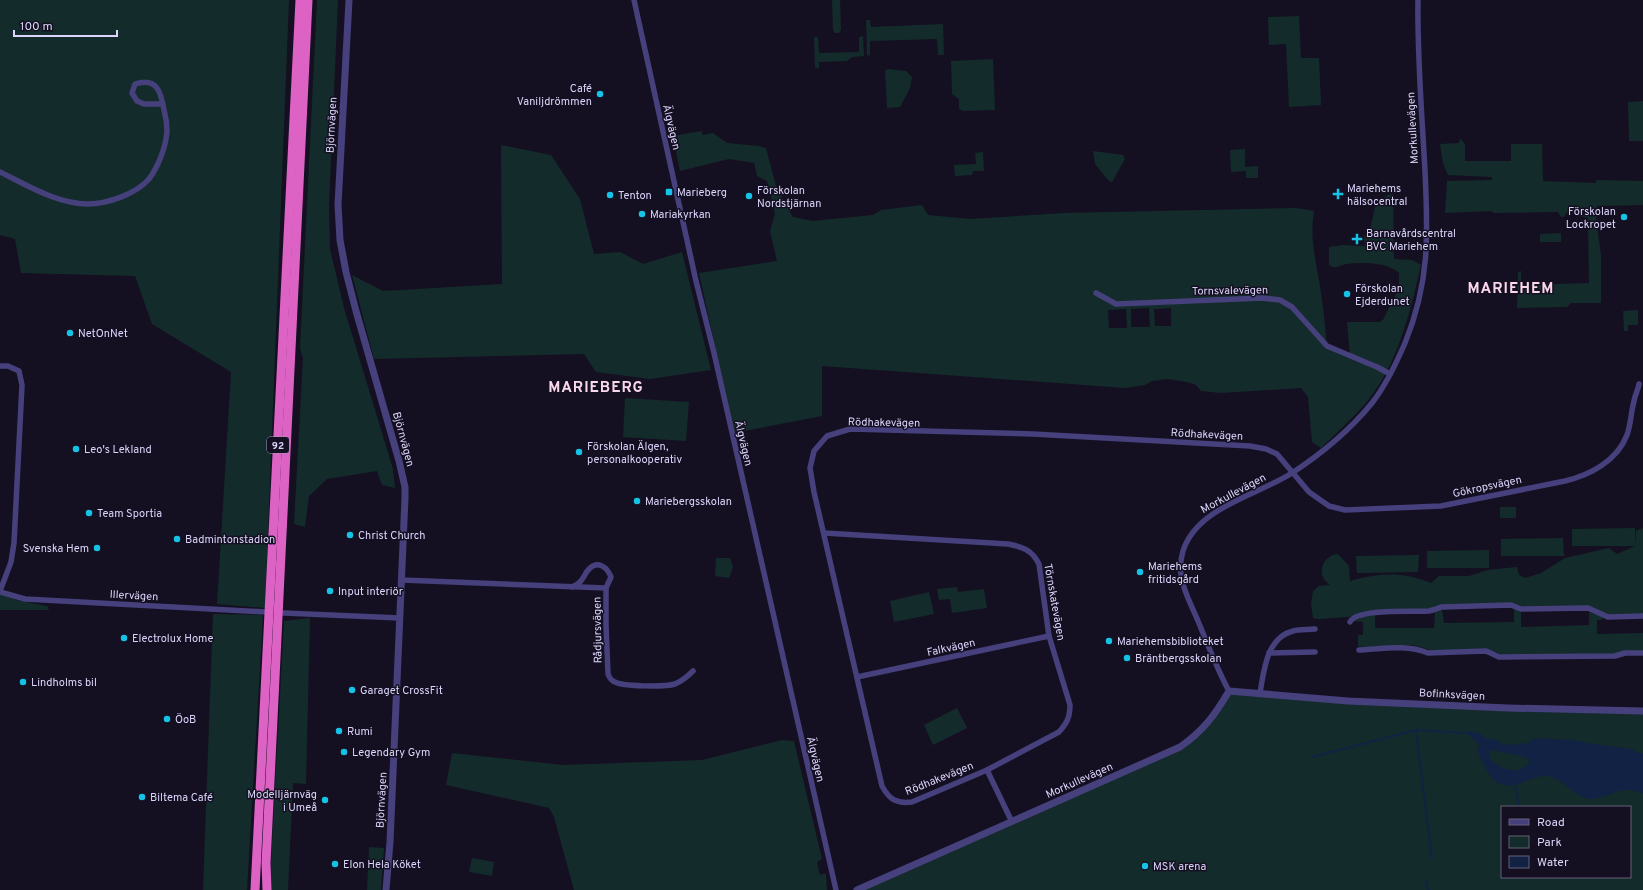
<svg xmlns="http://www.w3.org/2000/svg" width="1643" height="890" viewBox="0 0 1643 890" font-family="Overpass,sans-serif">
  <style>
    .green { fill: #142b2b; fill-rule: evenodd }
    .water { fill: #122244; fill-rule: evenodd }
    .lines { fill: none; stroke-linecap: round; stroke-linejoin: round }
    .stream { stroke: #122244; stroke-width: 2 }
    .minor { stroke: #46407d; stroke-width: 5.5 }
    .tertiary { stroke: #46407d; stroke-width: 7 }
    .trunk { stroke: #dc62c4; stroke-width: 9 }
    .poi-dot { fill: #16c3e6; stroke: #141022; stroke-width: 1.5 }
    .labels { text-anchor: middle; stroke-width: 3; stroke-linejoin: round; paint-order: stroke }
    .shield { fill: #141022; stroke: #a09aba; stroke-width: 1 }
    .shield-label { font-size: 10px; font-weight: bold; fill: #dcd5fb }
    .poi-label { font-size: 11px; fill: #dcd5fb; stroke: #141022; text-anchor: start }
    .street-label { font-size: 11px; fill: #dcd5fb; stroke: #141022 }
    .district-label { font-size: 15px; font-weight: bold; letter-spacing: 1px; fill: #fbd7ec; stroke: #141022 }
  </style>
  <rect width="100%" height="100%" fill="#141022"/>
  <!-- green -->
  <g class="green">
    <polygon points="0,0 289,0 265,608 217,604 231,372 152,324 135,276 21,273 15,239 0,235"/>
    <polygon points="317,0 338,0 329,204 330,249 344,308 393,469 395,488 382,485 377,471 327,479 309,496 305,527 294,524 303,358 300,348"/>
    <polygon points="832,0 840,0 841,30 839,33 835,33 833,30"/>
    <polygon points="1299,16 1301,58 1319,58 1321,105 1289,107 1286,44 1269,45 1268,17"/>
    <polygon points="866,20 870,20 871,27 943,24 944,55 938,55 937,39 870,41 870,55 867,56"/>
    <polygon points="863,36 864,56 852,57 847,61 819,62 819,68 815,68 814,37 818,37 819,53 859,52 859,37"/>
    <polygon points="993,59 995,110 964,111 959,109 959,99 952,94 951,61"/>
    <polygon points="888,69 906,71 912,77 910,88 900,107 887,108 885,71"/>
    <polygon points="1643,101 1643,141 1629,141 1628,102"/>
    <path d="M702,131v3l2,1 9,-2 14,10 32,3 7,2 10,38 15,28 2,3 20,4 60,-6 8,-5 41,-5 6,10 42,4 94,-6 232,-5 18,3c-5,28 3,54 7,82 3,18 4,35 6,53l23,10 -3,-34h32l4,-2 16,-32v-15c-11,-11 -37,-11 -52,-9 -8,1 -11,6 -18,1v-18l14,-2 22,1 -1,-9 6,-8 6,-26 12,-8 5,-1 1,65 18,1 9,5c-11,48 -23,99 -55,138 -14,16 -30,30 -45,45l-9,-6 -4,-45 -7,-9 -80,5 -20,-2 -5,-6 -9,-3 -19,-3 -16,2 -7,4 -20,3 -303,-22v50l-88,17 -35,-160 78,-12 -7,-30 5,-17 -8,-33 -10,-5 -3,-13 -25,-4 -49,12 -7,-35zM1149,308l1,19h-19v-18zM1171,308v18h-16l-1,-17zM1126,309l1,19h-18l-1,-18z"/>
    <polygon points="1460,138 1465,144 1465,161 1511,161 1511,144 1542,144 1543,181 1596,183 1596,180 1643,181 1643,205 1597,206 1596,219 1601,255 1601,303 1571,303 1567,307 1517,308 1518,272 1521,271 1521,285 1589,283 1588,218 1577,216 1575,212 1566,213 1564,217 1561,217 1558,212 1494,213 1491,211 1445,213 1447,181 1492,180 1492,177 1448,175 1443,163 1440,144 1459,143"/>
    <polygon points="501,145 551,155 580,199 594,254 620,252 643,264 682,252 711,370 650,379 596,372 584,354 374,359 352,275 383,291 502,284"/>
    <polygon points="1245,149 1245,167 1258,166 1258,178 1246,178 1246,171 1231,172 1230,150"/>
    <polygon points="1093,151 1123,155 1125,159 1112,182 1109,181 1095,164"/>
    <polygon points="983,152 984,171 973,171 972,175 955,176 954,165 976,164 975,153"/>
    <polygon points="1561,233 1561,242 1540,242 1540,234"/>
    <polygon points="1638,310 1638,325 1628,325 1628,331 1624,331 1623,311"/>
    <polygon points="625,398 689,402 686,441 623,437"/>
    <rect x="1500" y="507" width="16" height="11"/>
    <path d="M1635,528v17l1,-14 7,-3v88l-31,1 -22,-9 -69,1 -10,-4 -192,14 -6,-1 -2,-14 2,-13 6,-5 11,-1c-15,-9 -8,-30 8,-31l11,12 1,15c28,-8 53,-10 81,2l8,-7h30l19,-6 29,-3 2,8 6,3 16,-5 24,-15 44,-10 8,6 18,-8h-63v-17z"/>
    <polygon points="1563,538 1564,556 1501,556 1501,539"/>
    <polygon points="1489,550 1489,568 1427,568 1427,551"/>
    <polygon points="1419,555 1418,572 1357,573 1356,556"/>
    <polygon points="716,558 730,558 733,567 729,578 715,576"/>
    <polygon points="957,587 958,592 984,589 987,608 952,613 950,599 939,600 937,589"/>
    <polygon points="0,592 16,600 47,606 49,610 0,610"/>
    <polygon points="929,592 934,614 894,622 890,601"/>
    <polygon points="1514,608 1521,610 1521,627 1589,625 1589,612 1604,617 1601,620 1597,620 1597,634 1643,633 1643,651 1616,654 1504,655 1491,651 1430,650 1413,645 1362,647 1358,646 1358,635 1363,635 1363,622 1352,621 1354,618 1375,614 1375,628 1434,628 1435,612 1442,609 1444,623 1514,622"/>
    <polygon points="213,614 263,615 247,890 203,890"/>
    <polygon points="310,618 306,784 293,783 288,890 271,890 271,861 284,621"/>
    <path d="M1229,691l44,4 370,16v179h-786l310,-137 29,-18zM1502,807h128v70h-128z"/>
    <polygon points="957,708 967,728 933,745 924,725"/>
    <polygon points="782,740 794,741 822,859 817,862 820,875 826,873 827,890 574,890 554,817 549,808 446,785 452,753 563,765 702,760"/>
    <polygon points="369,847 384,848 381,890 367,890"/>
    <polygon points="472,858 494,862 492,876 469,872"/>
  </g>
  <!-- water -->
  <path class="water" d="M1468,731l13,3 6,5 11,1 4,4 14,1 6,-2 5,1 8,-6 38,2 20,4 40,5 3,4h7v40c-5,-1 -13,-4 -18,-3 -12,1 -23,9 -35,9 -15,-1 -26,-21 -43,-23 -12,-1 -21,7 -32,9 -23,5 -31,-19 -38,-36l3,-4 -14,-12zM1493,750l32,7 4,3v4c-3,2 -5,4 -8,5 -12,4 -33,-4 -32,-18z"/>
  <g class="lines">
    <!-- stream -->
    <g class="stream">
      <polyline points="1416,731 1432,858"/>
      <polyline points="1312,757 1416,730 1466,733"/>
      <polyline points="1515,785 1519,807"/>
      <polyline points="1426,881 1428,890"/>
    </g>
    <!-- minor -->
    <g class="minor">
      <polyline points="634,0 696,281 714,353 836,890"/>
      <path d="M0,172c27,13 57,32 88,32 19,0 48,-10 61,-25 9,-12 17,-32 18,-48 0,-6 -1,-14 -3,-21 -3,-18 -7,-33 -29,-26l-3,9 5,8 7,3h19"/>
      <polyline points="1096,293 1116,304 1262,298 1280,300 1292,307 1327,346 1377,367 1390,374"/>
      <polyline points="0,366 8,366 19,371 22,385 14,543 11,562 0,591"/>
      <path d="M824,533l184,11c15,3 24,6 31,20l10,72 21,69c0,12 -3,18 -11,27l-72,38 -75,32c-16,2 -23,-3 -30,-16l-68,-294 -4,-24 4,-17 13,-15 23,-7 183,5 217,12 16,3 11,5 32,38 20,14 16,4 96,-4 124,-25c25,-6 52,-20 62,-46 4,-11 4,-23 7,-34 1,-6 4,-11 5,-17"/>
      <polyline points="402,580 606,588"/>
      <path d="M572,587c2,-1 6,-3 8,-5 4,-4 5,-9 9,-13 9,-9 18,-2 22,8l-5,11v37l2,49c1,3 2,5 5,7 8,6 52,6 62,3 7,-3 13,-8 18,-13"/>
      <polyline points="0,592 25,599 267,612"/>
      <polyline points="284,613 400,618"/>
      <path d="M1350,622c6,-14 64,-10 79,-11 4,-1 8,-2 12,-4l70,-2 10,4 67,-1 20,9 35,-1"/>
      <path d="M1359,650c22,-1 47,-6 69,3l58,-2 13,6 116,-1 10,-3h18"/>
      <polyline points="1269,653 1315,652"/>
      <polyline points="857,677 1049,636"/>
      <path d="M1229,691c-12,-22 -21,-46 -31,-70 -6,-15 -15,-30 -17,-46 -1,-7 0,-17 2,-24 14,-44 75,-56 109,-78 29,-19 58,-43 80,-70 14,-18 24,-39 33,-60 25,-61 23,-109 20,-172 -3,-56 -8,-115 -7,-171"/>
      <path d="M1260,693c4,-22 6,-55 33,-62 7,-2 15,-1 22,-2"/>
      <polyline points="987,770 1012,822"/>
    </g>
    <!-- tertiary -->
    <g class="tertiary">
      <polyline points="349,0 338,205 340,240 346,272 356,311 399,461 405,487 405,498 390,842 386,890"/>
      <path d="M857,890l323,-143c23,-16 35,-32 49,-56l119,10 160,7 135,3"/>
    </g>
    <!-- trunk -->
    <g class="trunk">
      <polyline points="255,890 300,0"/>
      <polyline points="267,890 266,863 308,0"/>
    </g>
  </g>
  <!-- markers -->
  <g class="poi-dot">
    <circle cx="600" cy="94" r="4"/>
    <rect x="665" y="188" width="8" height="8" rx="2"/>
    <path d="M1336 188h4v4h4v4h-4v4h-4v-4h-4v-4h4z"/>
    <circle cx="610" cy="195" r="4"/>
    <circle cx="749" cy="196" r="4"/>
    <circle cx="642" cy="214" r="4"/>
    <circle cx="1624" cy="217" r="4"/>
    <path d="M1355 233h4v4h4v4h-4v4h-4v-4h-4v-4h4z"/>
    <circle cx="1347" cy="294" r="4"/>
    <circle cx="70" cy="333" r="4"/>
    <circle cx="76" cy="449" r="4"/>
    <circle cx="579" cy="452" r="4"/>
    <circle cx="637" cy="501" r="4"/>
    <circle cx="89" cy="513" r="4"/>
    <circle cx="350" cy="535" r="4"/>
    <circle cx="177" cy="539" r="4"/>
    <circle cx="97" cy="548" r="4"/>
    <circle cx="1140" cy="572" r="4"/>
    <circle cx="330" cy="591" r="4"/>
    <circle cx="124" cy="638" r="4"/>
    <circle cx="1109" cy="641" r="4"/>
    <circle cx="1127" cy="658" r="4"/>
    <circle cx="23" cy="682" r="4"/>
    <circle cx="352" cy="690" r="4"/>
    <circle cx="167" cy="719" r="4"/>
    <circle cx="339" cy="731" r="4"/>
    <circle cx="344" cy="752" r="4"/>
    <circle cx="142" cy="797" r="4"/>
    <circle cx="325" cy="800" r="4"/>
    <circle cx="335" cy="864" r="4"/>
    <circle cx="1145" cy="866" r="4"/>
  </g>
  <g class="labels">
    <!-- shield labels -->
    <rect class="shield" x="267" y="437" width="22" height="16" rx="3"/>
    <g class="shield-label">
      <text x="278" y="449">92</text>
    </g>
    <!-- poi labels -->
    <g class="poi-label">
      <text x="592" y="92" text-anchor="end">Café<tspan x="592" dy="13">Vaniljdrömmen</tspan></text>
      <text x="1347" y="192">Mariehems<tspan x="1347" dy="13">hälsocentral</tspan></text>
      <text x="757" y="194">Förskolan<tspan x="757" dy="13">Nordstjärnan</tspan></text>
      <text x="677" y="196">Marieberg</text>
      <text x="618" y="199">Tenton</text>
      <text x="1616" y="215" text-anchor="end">Förskolan<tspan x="1616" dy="13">Lockropet</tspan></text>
      <text x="650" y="218">Mariakyrkan</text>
      <text x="1366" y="237">Barnavårdscentral<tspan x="1366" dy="13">BVC Mariehem</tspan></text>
      <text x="1355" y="292">Förskolan<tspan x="1355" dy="13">Ejderdunet</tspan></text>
      <text x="78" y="337">NetOnNet</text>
      <text x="587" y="450">Förskolan Älgen,<tspan x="587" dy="13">personalkooperativ</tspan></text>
      <text x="84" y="453">Leo's Lekland</text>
      <text x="645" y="505">Mariebergsskolan</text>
      <text x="97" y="517">Team Sportia</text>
      <text x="358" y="539">Christ Church</text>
      <text x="185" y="543">Badmintonstadion</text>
      <text x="89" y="552" text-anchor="end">Svenska Hem</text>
      <text x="1148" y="570">Mariehems<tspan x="1148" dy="13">fritidsgård</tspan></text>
      <text x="338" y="595">Input interiör</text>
      <text x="132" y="642">Electrolux Home</text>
      <text x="1117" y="645">Mariehemsbiblioteket</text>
      <text x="1135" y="662">Bräntbergsskolan</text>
      <text x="31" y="686">Lindholms bil</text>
      <text x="360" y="694">Garaget CrossFit</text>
      <text x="175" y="723">ÖoB</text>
      <text x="347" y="735">Rumi</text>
      <text x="352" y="756">Legendary Gym</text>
      <text x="317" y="798" text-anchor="end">Modelljärnväg<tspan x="317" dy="13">i Umeå</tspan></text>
      <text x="150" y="801">Biltema Café</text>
      <text x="343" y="868">Elon Hela Köket</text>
      <text x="1153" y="870">MSK arena</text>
    </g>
    <!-- street labels -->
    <g class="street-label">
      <text transform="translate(331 125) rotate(-87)" y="4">Björnvägen</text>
      <text transform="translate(672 127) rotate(77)" y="4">Älgvägen</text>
      <text transform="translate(1412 128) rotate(-93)" y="4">Morkullevägen</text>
      <text transform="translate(1230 290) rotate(-1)" y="4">Tornsvalevägen</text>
      <text transform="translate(884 422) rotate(1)" y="4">Rödhakevägen</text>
      <text transform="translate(1207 434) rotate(3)" y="4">Rödhakevägen</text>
      <text transform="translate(404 439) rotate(75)" y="4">Björnvägen</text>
      <text transform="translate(744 443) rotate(77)" y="4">Älgvägen</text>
      <text transform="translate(1487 486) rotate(-12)" y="4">Gökropsvägen</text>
      <text transform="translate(1233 493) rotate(-28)" y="4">Morkullevägen</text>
      <text transform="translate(134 595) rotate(3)" y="4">Illervägen</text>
      <text transform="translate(1055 602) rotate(80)" y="4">Törnskatevägen</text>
      <text transform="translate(597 630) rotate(-91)" y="4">Rådjursvägen</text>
      <text transform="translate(951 647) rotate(-12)" y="4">Falkvägen</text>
      <text transform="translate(1452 694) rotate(3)" y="4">Bofinksvägen</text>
      <text transform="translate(816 759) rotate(77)" y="4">Älgvägen</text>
      <text transform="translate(939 778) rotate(-22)" y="4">Rödhakevägen</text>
      <text transform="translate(1079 780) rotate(-24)" y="4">Morkullevägen</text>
      <text transform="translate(381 800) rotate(-87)" y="4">Björnvägen</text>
    </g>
    <!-- district labels -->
    <g class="district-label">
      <text x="1511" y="293">MARIEHEM</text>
      <text x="596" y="392">MARIEBERG</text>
    </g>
  </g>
  <!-- legend -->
  <rect x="1501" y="806" width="130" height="72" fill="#141022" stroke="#645f79"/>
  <rect x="1509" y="819" width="20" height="6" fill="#46407d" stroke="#645f79"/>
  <text x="1537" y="826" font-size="12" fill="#dcd5fb">Road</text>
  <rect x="1509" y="836" width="20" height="12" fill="#142b2b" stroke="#645f79"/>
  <text x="1537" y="846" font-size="12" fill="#dcd5fb">Park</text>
  <rect x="1509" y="856" width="20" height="12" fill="#122244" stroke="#645f79"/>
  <text x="1537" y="866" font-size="12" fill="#dcd5fb">Water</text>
  <!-- scale -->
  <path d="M14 30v6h103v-6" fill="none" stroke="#dcd5fb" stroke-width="2"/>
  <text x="20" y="30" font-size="12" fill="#dcd5fb" stroke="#141022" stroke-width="3" paint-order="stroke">100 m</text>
</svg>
